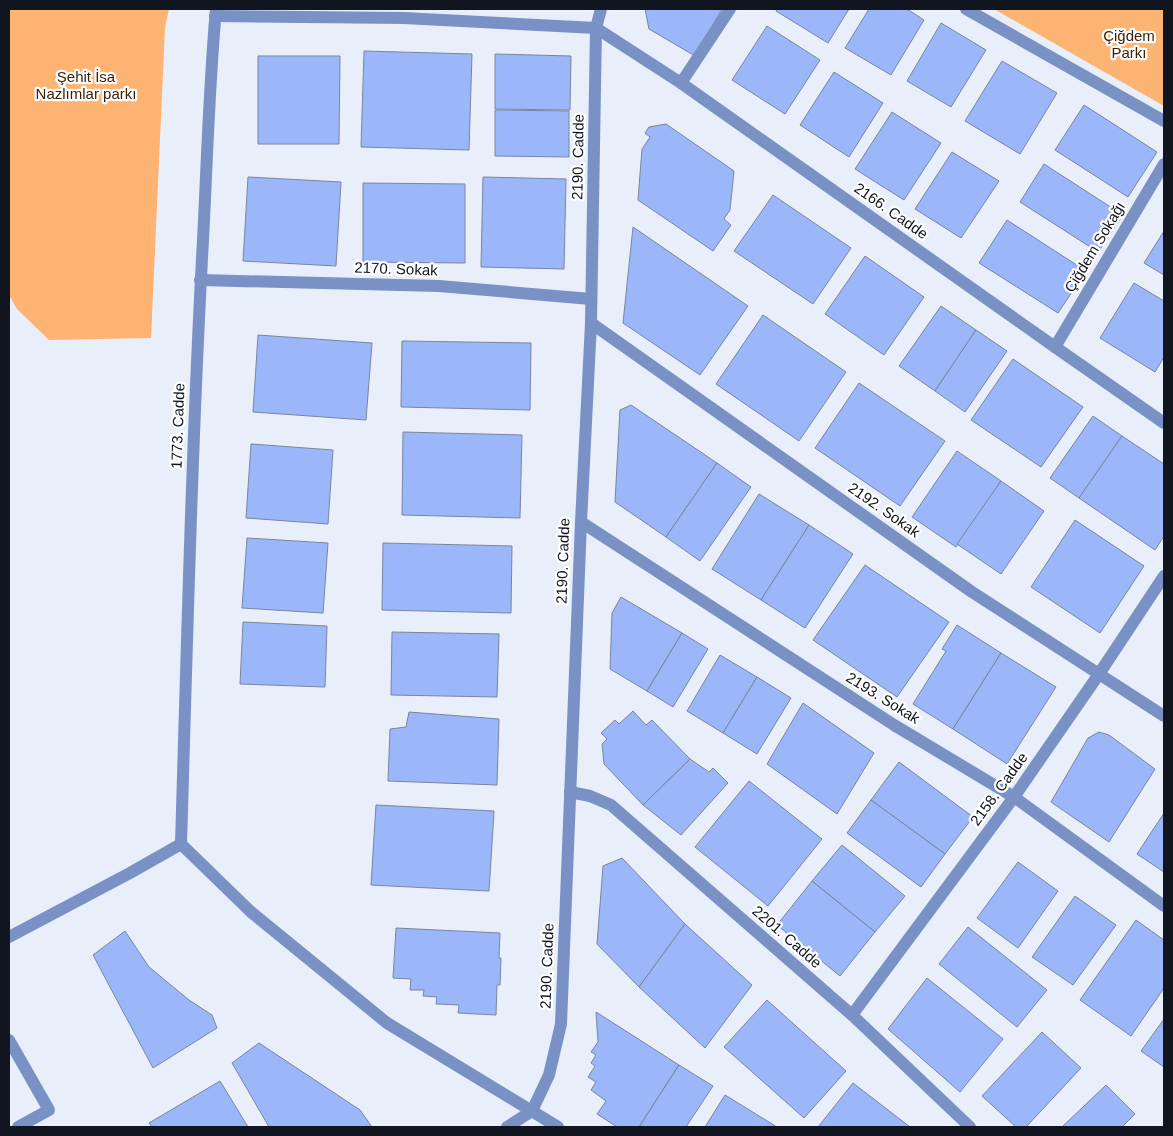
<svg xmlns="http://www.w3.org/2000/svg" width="1173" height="1136" viewBox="0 0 1173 1136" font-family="Arial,sans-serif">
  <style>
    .green { fill: #fdb371 }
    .building { fill: #9bb7fa; stroke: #7985a1 }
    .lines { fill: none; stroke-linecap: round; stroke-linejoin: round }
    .minor { stroke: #7a91c6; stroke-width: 12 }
    .labels { text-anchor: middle; stroke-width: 4.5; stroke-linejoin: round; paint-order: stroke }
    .park-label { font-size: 15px; fill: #3f2102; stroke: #fff }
    .street-label { font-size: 15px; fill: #10151f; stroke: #fff }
  </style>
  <rect width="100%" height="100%" fill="#e8eefa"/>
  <!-- green -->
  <g class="green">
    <polygon points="9,9 169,9 165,28 151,338 49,340 17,309 9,295"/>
    <polygon points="994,9 1164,9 1164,106"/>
  </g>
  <!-- building -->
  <g class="building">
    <polygon points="645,9 722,9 695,56 649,29"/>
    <polygon points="777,9 849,9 828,43 776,11"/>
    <polygon points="869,9 907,9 924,20 891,75 845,48"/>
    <polygon points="941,23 986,50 951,107 907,81"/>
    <polygon points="767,26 820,60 785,114 732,80"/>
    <polygon points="364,51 472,54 469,150 361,147"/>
    <polygon points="495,54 571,56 570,110 495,109"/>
    <polygon points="258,56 340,56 339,144 258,144"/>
    <polygon points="1002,61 1057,93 1020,154 965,121"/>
    <polygon points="834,72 883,103 849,157 800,125"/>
    <polygon points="1084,105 1157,152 1128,197 1055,150"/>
    <polygon points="495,110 569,111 569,157 495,156"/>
    <polygon points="892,112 941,143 904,200 855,169"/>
    <polygon points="666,124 734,171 730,210 724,219 731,225 713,251 638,200 642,149 650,137 645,133 649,127"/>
    <polygon points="952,152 999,181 961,238 915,209"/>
    <polygon points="1044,164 1123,215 1098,252 1020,202"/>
    <polygon points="248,177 341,182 336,266 243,261"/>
    <polygon points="483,177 566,179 564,269 481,267"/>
    <polygon points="363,183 465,184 465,263 363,262"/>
    <polygon points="773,195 851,248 813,304 734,251"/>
    <polygon points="1007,220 1086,271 1058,313 979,263"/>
    <polygon points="633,227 748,306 700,375 623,323"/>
    <polygon points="1164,231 1164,275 1144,263"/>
    <polygon points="865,256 924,297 884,355 825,314"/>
    <polygon points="1134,283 1164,301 1164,357 1155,372 1100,338"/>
    <polygon points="941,306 976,330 935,391 899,366"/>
    <polygon points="763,315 846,372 799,441 716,384"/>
    <polygon points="976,330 1007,351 965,412 935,391"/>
    <polygon points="258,335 372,343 366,420 253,412"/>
    <polygon points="402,341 531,343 530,410 401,407"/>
    <polygon points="1013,359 1083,407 1041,467 971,420"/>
    <polygon points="859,383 945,441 900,506 815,448"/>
    <polygon points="631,405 717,463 666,537 615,502 620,410"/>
    <polygon points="1093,416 1122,436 1079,498 1050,478"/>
    <polygon points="403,432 522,435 520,518 402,515"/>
    <polygon points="1122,436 1164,464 1164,536 1155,550 1079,498"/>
    <polygon points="251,444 333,450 328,524 246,518"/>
    <polygon points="957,451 1001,481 956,547 912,517"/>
    <polygon points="717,463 751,487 700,561 666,537"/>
    <polygon points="1001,481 1044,511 1001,574 957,544"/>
    <polygon points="759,494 809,525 761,600 712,569"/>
    <polygon points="1075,520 1144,566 1100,633 1031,587"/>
    <polygon points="809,525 853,554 805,628 761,600"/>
    <polygon points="247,538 328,543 323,613 242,608"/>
    <polygon points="383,543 512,546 511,613 382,610"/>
    <polygon points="865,565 949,622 897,697 813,640"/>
    <polygon points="621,597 682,633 647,691 610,669 612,613"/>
    <polygon points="243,622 327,626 325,687 240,684"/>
    <polygon points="957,625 1001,653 953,729 913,704 946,651 942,649"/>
    <polygon points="392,632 499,634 497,697 391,695"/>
    <polygon points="682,633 708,649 673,707 647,691"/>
    <polygon points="1001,653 1056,687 1007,764 953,729"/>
    <polygon points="720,655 757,677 723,733 687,711"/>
    <polygon points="757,677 791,698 757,754 723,733"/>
    <polygon points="803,703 874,753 837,814 767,764"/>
    <polygon points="633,711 646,725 652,720 690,759 643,805 604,764 602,744 607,739 601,733 615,720 619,724"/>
    <polygon points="409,712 499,719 497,785 388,781 390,729 406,727"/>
    <polygon points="1099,732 1109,735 1155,769 1109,842 1051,802 1088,738"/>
    <polygon points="690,759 709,772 713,768 728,783 681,835 643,805"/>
    <polygon points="899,762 973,817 945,854 871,800"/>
    <polygon points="749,781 822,839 768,906 695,847"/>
    <polygon points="871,800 945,854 921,887 847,833"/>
    <polygon points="376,805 494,811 489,891 371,885"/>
    <polygon points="1164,813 1164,872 1137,854"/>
    <polygon points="842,845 905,896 875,932 812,881"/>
    <polygon points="622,858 685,924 639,987 597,944 603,866"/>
    <polygon points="1018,862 1058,891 1018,948 977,918"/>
    <polygon points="812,881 875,932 840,976 777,925"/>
    <polygon points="1075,896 1116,925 1073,985 1032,957"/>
    <polygon points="1136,920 1164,940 1164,988 1131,1036 1080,1000"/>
    <polygon points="685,924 752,985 705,1048 639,987"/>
    <polygon points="968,927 1047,990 1017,1027 939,964"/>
    <polygon points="396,928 500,933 499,958 501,958 500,985 497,985 496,1015 458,1013 459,1005 436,1004 437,997 423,996 424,990 410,990 411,979 393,978"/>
    <polygon points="125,931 149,967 189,1000 212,1015 217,1028 153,1068 93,955"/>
    <polygon points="927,978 1003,1039 960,1092 888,1029"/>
    <polygon points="767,1000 846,1071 804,1118 724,1047"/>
    <polygon points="596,1012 679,1065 639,1127 617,1127 597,1114 606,1101 591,1090 596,1082 588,1077 595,1066 591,1063 596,1055 591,1052 598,1042"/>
    <polygon points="1164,1019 1164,1067 1141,1051"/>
    <polygon points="1042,1032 1081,1068 1026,1127 1016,1127 982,1096"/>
    <polygon points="259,1043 360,1110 372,1127 269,1127 232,1063"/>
    <polygon points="679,1065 713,1086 686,1127 639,1127"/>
    <polygon points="220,1081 248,1127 152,1127 149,1123"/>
    <polygon points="853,1083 910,1127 818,1127"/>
    <polygon points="1106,1085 1135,1114 1122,1127 1062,1127"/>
    <polygon points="725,1095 777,1127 705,1127"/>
  </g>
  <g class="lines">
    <!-- minor -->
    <g class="minor">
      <polyline points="966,9 1164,121"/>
      <polyline points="215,16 404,18 596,28 681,83 1055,347 1164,423"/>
      <polyline points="681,83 730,9"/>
      <polyline points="200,280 439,286 591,299"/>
      <polyline points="591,323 972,592 1164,716"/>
      <polyline points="1055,347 1164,164"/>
      <polyline points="581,522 894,725 1014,797 1164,906"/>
      <polyline points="570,792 590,796 611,805 852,1015 970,1127"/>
      <path d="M181,844c6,-201 11,-403 22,-604 4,-77 6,-154 13,-231"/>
      <polyline points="9,937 130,873 181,844 251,912 387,1023 558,1127"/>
      <polyline points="852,1015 1014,797 1099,674 1164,576"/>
      <polyline points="9,1040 49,1110 18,1127"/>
      <polyline points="532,1111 549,1075 561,1024 581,522 591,323 596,28 601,9"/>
      <polyline points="507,1127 532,1111"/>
    </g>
  </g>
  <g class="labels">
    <!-- park labels -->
    <g class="park-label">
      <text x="1129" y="41">Çiğdem<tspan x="1129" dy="17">Parkı</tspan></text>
      <text x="86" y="82">Şehit İsa<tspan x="86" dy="17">Nazlımlar parkı</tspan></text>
    </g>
    <!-- street labels -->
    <g class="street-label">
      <text transform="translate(578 157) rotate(-89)" y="5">2190. Cadde</text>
      <text transform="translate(891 211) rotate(35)" y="5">2166. Cadde</text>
      <text transform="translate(1095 247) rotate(-59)" y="5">Çiğdem Sokağı</text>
      <text transform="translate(396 269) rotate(2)" y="5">2170. Sokak</text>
      <text transform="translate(178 426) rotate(-88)" y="5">1773. Cadde</text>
      <text transform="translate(884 510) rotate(35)" y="5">2192. Sokak</text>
      <text transform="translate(563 561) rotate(-88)" y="5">2190. Cadde</text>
      <text transform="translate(883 698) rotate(32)" y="5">2193. Sokak</text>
      <text transform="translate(999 789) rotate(-54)" y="5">2158. Cadde</text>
      <text transform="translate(787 937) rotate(41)" y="5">2201. Cadde</text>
      <text transform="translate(547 966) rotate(-88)" y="5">2190. Cadde</text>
    </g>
  </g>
  <!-- border -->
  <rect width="1173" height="1136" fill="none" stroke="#10151f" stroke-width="20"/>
</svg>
